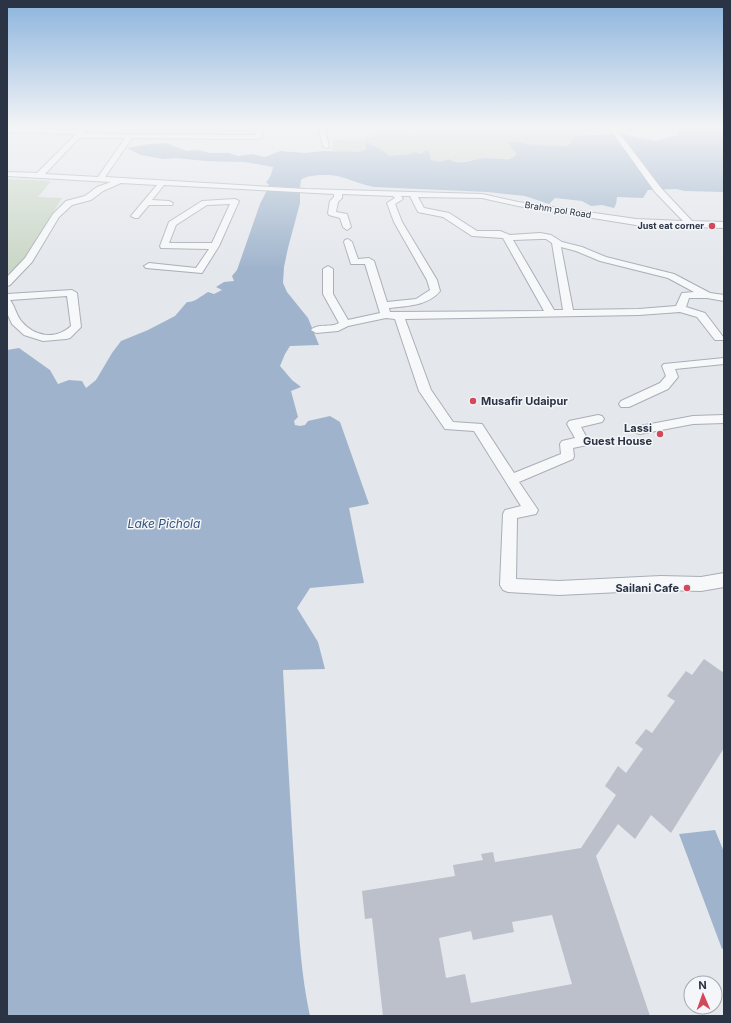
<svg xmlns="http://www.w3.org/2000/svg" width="731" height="1023" viewBox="0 0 731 1023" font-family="Inter,sans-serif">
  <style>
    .green { fill: #c9d6c5 }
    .water { fill: #9fb4cc }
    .building { fill: #bbc0ca; fill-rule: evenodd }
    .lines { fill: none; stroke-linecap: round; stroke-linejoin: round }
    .minor-casing { stroke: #a9aeb7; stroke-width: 2 }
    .minor { fill: #f7f8fa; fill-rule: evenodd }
    .poi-dot { fill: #d1495b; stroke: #f4f6f9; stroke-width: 1.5 }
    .labels { text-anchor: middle; stroke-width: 3; stroke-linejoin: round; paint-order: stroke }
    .far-street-label { font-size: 9px; fill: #2b3445; stroke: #f4f6f9 }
    .far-poi-label { font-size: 9px; font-weight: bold; fill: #2b3445; stroke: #f4f6f9; text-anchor: end }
    .poi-label { font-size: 11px; font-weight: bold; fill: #2b3445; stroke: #f4f6f9; text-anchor: end }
    .water-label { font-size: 12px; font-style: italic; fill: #34527a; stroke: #f4f6f9 }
  </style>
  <rect width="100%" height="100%" fill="#e4e7ec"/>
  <!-- green -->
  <g class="green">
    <path d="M460,126h106l16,8 -8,2 -3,7 -6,3 -38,-2 -13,-3 3,13 -7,4 -12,2 -11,-2 -31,4 -7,-3 -10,3 -8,-2 -1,-5 -18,-3v2l-23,2 -4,-4 -17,-3c-9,6 -26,2 -36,2l1,-11 29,-1 12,-3v-5l27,-1 5,6 10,-2 -1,-5 18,-1 1,5 27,-1z"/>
    <polygon points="7,179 51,181 38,197 62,198 21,265 7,275"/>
  </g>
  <!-- water -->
  <g class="water">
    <path d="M683,126h41v66l-39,-1 -9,-2 -28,1 -5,8 -26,-1 -1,7 -2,4 -12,-3 -11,1 -9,-5 -27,-3 -6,6 -24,-8 -37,-4 -114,-5c-11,-2 -22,-7 -33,-10 -9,-3 -34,-3 -40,3l-1,8 -32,-2 1,-2 -3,-1 5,-8 2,-8 -28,-5 -40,-1 -29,-3 -13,1 -22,-4 -14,-7 22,-4 17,-1 21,8 11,-1 12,3h19l9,3 14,-2 13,3 15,-6 26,2 17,-2 35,1 9,-3 -2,-3 2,-4 18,10 4,4 23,-2v-2l10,2 1,-2 4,-2 2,2 2,8 8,2 10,-3c9,8 26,-1 37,-1 8,0 15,2 23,1 3,-1 5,-3 8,-5l-5,-5 -4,-7 6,-1 13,3 38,2 6,-3 3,-7 48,-2 32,7 22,-5z"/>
    <path d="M267,190l33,2v11l-12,45 -4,19 -1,16 4,9 21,26 11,27 -29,1 -5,8 -5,12 12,14 9,7 -10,4 7,26 -4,4 1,4 5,1 5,-1 3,-4 22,-5 10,6 29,82 -20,4 15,75 -54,5 -13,20 21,34 7,27 -42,1c4,74 8,148 13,222 3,41 5,84 14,124h-303v-666l12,-2 31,22 8,14 11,-4 13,1 4,7 10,-8 16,-27 9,-12 27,-11 27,-14 12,-14c7,1 14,-6 21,-10l6,2 8,-4 -6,-3 8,-5 10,-1 -2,-5 5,-6 23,-66z"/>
    <polygon points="715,830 724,852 724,948 722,949 679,834"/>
  </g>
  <!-- building -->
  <path class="building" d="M704,659l20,14v75l-53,85 -20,-18 -16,24 -17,-15 -22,32 54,160h-267l-11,-98 -7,1 -3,-28 93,-15 -2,-11 30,-5 -2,-6 12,-2 2,10 86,-14 35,-53 -11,-9 13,-20 8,7 17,-24 -8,-6 11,-14 6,4 23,-32 -8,-5 19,-25 6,4zM552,915l20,69 -101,19 -6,-29 -19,4 -7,-40 32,-7 2,9 41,-8 -2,-10z"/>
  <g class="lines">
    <!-- minor casing -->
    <g class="minor-casing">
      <g id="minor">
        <path d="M85,126l3,2 -5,6 172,1 3,-9h6l-3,11 -3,2 -126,-1 -27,39 201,12 176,5 36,8 118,17 47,2 -28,-29 -47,-66h6l47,62 31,33 32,1v6l-88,-3 -118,-19 -36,-8 -64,-1 6,11 25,5 28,18h23l10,4 30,-2 11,2 11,7 20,5 24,10 68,17 36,19 14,2v6l-17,-3h-18l-3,9 19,6 19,25 -1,2h-8l-18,-23 -17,-5 -41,3 -234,4 26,71 22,32 29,2 32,49 47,-19 -1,-10 2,-3 13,-3 -8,-14 2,-3 29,-6 4,1 2,3 -2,3 -21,5 8,15 -2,3 -14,3 1,8 -1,3 -54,23 19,28 -2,4 -19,4 -1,61 43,2 102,-5 40,1 23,-4v14l-23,4 -40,-1 -102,5 -51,-3 -5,-2 -3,-5 3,-71 2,-4 16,-4 -47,-75 -29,-2 -26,-38 -24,-72 -9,-1 -38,8 -10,5 -22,2 -5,-3c6,-7 20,-2 28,-7l-16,-29v-25l5,-3 5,3v25l15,26 32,-7 -15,-49h-14l-7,-22 1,-2 3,-1 4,3 6,17 11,-1 5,3 13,41 29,-3 14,-9 -3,-10 -33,-58 -7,-19 8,-5 -2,-2 -51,-2v4l-4,4 -2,10 11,2 4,13 -4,3 -4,-3 -3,-9 -11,-3 -1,-2 2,-12 4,-4v-3l-170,-9 -12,15 17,1 4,2 -1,2h-23l-11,13h-3l-4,-2 26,-31 -36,-2 -18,8 -12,9 -19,5 -13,12 -27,45 -22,23 -3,1v-9l18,-19 28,-44 13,-13 19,-5 12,-9 14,-5 -104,-6v-4l30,1 39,-39 -69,-2v-4l72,2zM79,138h46l-27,39 -53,-3zM401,196h9l8,16 25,5 29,19 31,2 41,73 -154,1 -1,-4c17,-2 39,-2 51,-17l-3,-11 -35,-58 -7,-18 8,-5zM540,239h6l6,4 11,67h-9l-41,-70zM561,247l15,4 24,10 68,17 26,14 -12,1 -6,13 -37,3 -66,1z"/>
        <polygon points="318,126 324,126 329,147 328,148 323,147"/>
        <path d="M235,199l4,2 -20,45 -17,27 -56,-5 -2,-2 5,-3 47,5 13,-19 -48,-1 -1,-2 9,-24 33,-21zM230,204l-18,39h-43l7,-18 31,-20z"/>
        <path d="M72,290l5,3 4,34 -11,11 -4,1 -23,2 -19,-6 -12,-11 -5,-11v-19zM67,296l4,30c-15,14 -36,11 -49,-4 -6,-7 -7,-16 -12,-22z"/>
        <polygon points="724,358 724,364 675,369 678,377 668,389 629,407 621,407 619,404 621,401 660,383 666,376 662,366 664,364"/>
        <polygon points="724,415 724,423 693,424 640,434 636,433 634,430 636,427 640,426 693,416"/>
      </g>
    </g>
    <!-- minor -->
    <use href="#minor" class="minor"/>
  </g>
  <!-- sky -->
  <linearGradient id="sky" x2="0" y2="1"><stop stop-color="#8bb4dd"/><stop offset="0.47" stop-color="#f3f4f6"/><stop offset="1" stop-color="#f3f4f6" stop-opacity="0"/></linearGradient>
  <rect width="731" height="269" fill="url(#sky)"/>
  <!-- markers -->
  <g class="poi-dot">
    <circle cx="712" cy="226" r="4"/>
    <circle cx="473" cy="401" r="4"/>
    <circle cx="660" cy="434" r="4"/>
    <circle cx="687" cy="588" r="4"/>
  </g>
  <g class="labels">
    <!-- far-street labels -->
    <g class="far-street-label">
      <text transform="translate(558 210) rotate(9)" y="3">Brahm pol Road</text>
    </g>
    <!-- far-poi labels -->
    <g class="far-poi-label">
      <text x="704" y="229">Just eat corner</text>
    </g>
    <!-- poi labels -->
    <g class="poi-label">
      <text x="481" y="405" text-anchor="start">Musafir Udaipur</text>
      <text x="652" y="432">Lassi<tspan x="652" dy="13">Guest House</tspan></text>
      <text x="679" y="592">Sailani Cafe</text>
    </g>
    <!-- water labels -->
    <g class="water-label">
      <text x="164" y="528">Lake Pichola</text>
    </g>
  </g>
  <!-- border -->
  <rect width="731" height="1023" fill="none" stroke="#2b3445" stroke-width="16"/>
  <!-- north arrow -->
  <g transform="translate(703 995) rotate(358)"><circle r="19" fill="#f4f6f9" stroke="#a4a8b1"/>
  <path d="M0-3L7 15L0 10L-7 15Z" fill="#d1495b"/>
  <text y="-6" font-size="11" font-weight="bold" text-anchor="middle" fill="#2b3445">N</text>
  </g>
</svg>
